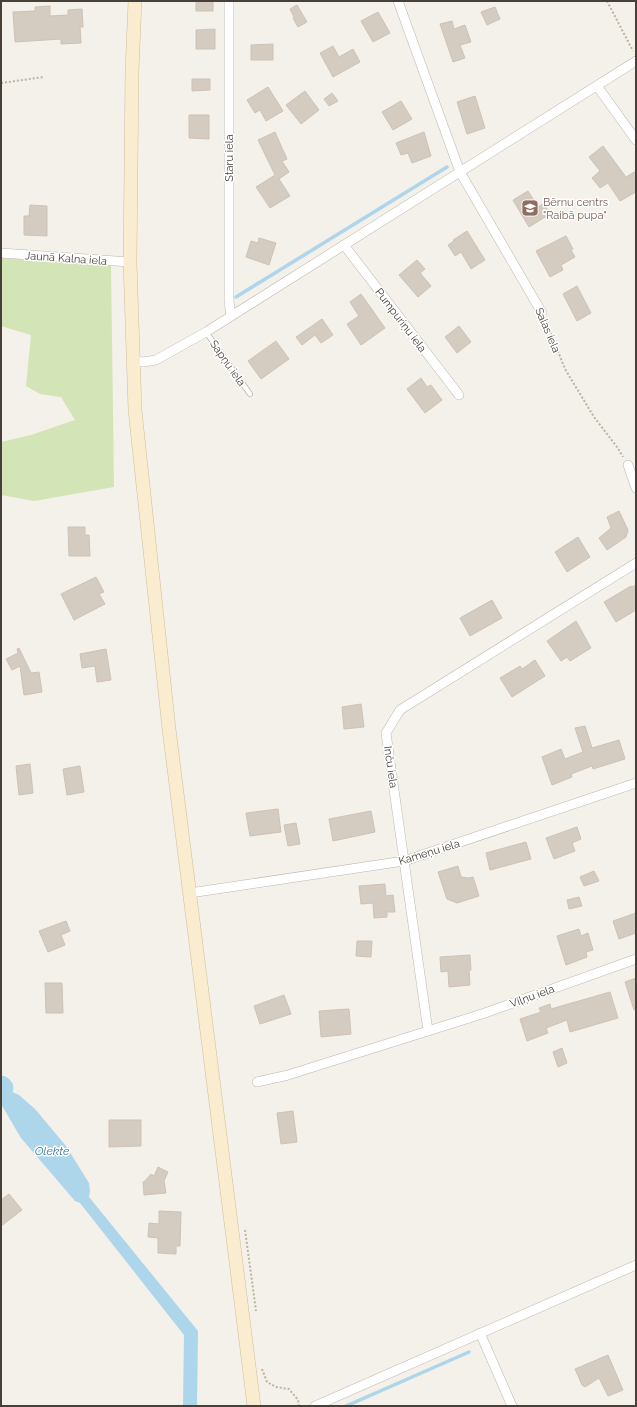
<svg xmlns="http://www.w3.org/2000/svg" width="637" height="1407" viewBox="0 0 637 1407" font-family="Raleway,sans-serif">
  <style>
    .green { fill: #d3e4b7 }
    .water { fill: #add6ea }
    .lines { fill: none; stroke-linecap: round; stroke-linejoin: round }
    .stream { stroke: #add6ea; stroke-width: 3.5 }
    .river { stroke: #add6ea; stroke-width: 21 }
    .building { fill: #d4cbc1; stroke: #cec2b5 }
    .service-casing { stroke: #beb7ae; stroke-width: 6 }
    .minor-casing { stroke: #beb7ae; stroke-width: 10 }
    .secondary-casing { stroke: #cfbe9e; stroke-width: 14 }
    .path { stroke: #bfb2a0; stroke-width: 2; stroke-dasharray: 2 2; stroke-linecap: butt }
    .service { stroke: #fff; stroke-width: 4.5 }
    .minor { stroke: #fff; stroke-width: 9 }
    .secondary { stroke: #faecce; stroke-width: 13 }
    .labels { text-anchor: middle; stroke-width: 3; stroke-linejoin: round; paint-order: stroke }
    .street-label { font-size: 11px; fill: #474039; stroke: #fff }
    .education-label { font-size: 11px; fill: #785e54; stroke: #fff; text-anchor: start }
    .water-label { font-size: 12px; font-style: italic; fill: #3a7da1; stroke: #fff }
  </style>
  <rect width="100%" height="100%" fill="#f4f0ea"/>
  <!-- green -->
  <polygon class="green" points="1,258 111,266 114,487 34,501 1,495 1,442 31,435 75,420 61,397 40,394 26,386 31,335 1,326"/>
  <!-- water -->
  <polygon class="water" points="3,1088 19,1095 35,1109 66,1146 89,1183 90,1191 89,1197 198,1331 197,1406 183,1406 184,1335 80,1203 75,1201 21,1138 1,1104"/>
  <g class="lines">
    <!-- stream -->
    <g class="stream">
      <polyline points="236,297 447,167"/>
      <polyline points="346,1406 469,1352"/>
    </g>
    <!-- river -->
    <polyline class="river" points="1,1086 3,1088"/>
  </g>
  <!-- building -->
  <g class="building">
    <rect x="196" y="1" width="17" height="10"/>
    <polygon points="297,5 307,22 298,27 293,18 294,17 290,9"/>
    <polygon points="50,6 50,16 68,15 68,10 82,9 83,27 80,27 81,43 61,44 61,39 15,42 13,12 35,11 35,7"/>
    <polygon points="495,7 500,19 487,25 481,12"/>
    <polygon points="378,12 390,33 373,42 361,21"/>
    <polygon points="452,21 454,29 465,25 471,42 460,45 465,58 453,62 440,24"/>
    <polygon points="215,29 215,49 196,49 196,30"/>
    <polygon points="273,44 273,60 251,60 251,45"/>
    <polygon points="333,46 339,57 353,49 360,62 333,77 320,53"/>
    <polygon points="192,79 210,79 210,90 192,91"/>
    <polygon points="268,87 283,111 266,121 260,110 255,113 247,100"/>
    <polygon points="305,91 319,110 301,124 286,105"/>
    <polygon points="332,93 338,101 329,106 324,99"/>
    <polygon points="475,96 485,128 467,134 457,102"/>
    <polygon points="401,101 412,119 393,130 382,112"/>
    <polygon points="189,115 209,115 209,139 189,138"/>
    <polygon points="275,132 287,159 282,161 289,172 279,179 290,196 270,208 256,187 275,175 258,140"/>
    <polygon points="424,132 431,156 412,163 408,153 401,155 396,143"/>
    <polygon points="603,146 626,177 636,171 636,192 620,201 608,183 600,188 592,178 600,171 589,157"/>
    <polygon points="528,191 538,207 544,203 550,214 529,227 513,200"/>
    <polygon points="30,205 47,206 47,236 24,235 24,216 29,216"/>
    <polygon points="467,231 485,260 471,269 461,252 455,256 448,245 454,241 453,240"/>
    <polygon points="566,236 573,249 571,250 575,257 561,265 563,270 550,277 536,251"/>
    <polygon points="259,238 276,243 269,265 246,257 251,241 258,243"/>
    <polygon points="417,260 425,269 420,273 431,286 418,297 399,275"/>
    <polygon points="577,286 591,313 577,321 563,294"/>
    <polygon points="361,294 385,328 361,345 347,324 359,316 350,302"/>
    <polygon points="322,319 333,335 321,343 315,335 302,345 296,337"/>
    <polygon points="459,326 471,342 457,353 445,337"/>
    <polygon points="276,341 289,359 261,379 248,361"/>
    <polygon points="421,378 427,387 431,385 442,400 425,413 407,389"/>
    <polygon points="619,511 628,530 626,537 607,550 599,538 611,528 607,517"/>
    <polygon points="68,527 85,527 85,535 89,535 90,556 69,556"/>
    <polygon points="578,537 590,557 567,572 555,552"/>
    <polygon points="96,577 104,592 99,594 105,604 74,620 61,594"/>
    <polygon points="636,585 636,610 616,622 604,602 631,586 632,587"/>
    <polygon points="492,600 502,618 470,636 460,618"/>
    <polygon points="576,621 591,648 570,661 567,657 561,661 547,641"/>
    <polygon points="19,648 31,673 39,672 42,692 24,695 20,666 12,670 6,659 18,653 17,649"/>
    <polygon points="106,649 111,680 97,682 95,666 82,668 80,654"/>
    <polygon points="535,660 545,676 512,697 500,678 520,666 522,669"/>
    <polygon points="361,704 364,727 344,729 342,707"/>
    <polygon points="585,726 592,748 619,740 625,759 593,769 592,766 571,774 572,777 552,785 542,757 561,749 565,759 583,752 575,728"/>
    <polygon points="30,764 33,793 19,795 16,766"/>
    <polygon points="80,766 84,792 67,795 63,769"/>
    <polygon points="278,809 281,832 250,836 246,813"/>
    <polygon points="371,811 375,832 333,841 329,819"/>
    <polygon points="296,823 300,844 288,846 284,825"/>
    <polygon points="577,827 581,839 572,843 575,851 554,859 546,838"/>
    <polygon points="526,842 531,859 490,870 486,853"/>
    <polygon points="458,866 461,877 468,878 473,877 479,896 457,903 447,899 438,872"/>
    <polygon points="594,871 599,881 584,886 580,877"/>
    <polygon points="385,884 386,896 393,895 395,912 387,912 387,917 374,918 373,903 361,904 359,886"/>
    <polygon points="579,897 582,906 569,909 567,900"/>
    <polygon points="636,913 636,933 619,939 613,921"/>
    <polygon points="66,921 70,931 61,935 65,945 48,952 39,931"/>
    <polygon points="579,929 581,936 588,933 593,950 586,952 587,957 566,965 557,936"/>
    <polygon points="357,941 372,941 371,957 356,956"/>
    <polygon points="470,955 471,970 469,970 470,985 449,987 448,971 441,972 440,957"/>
    <polygon points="636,978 636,1009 634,1010 625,982"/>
    <polygon points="45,983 62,983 63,1013 46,1013"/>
    <polygon points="610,992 618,1018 570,1032 567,1020 546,1028 548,1033 527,1041 520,1019 541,1012 539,1008 550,1004 551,1009"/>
    <polygon points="284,995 291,1014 260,1024 254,1006"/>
    <polygon points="349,1009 351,1034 321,1037 319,1011"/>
    <polygon points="562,1048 567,1063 558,1067 553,1052"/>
    <polygon points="293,1111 297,1142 281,1144 277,1113"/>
    <polygon points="109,1120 141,1120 141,1146 109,1147"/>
    <polygon points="158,1167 168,1172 164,1181 166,1193 144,1195 143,1182 145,1181 151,1174 154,1176"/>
    <polygon points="9,1194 22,1210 1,1226 1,1200"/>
    <polygon points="159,1211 181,1212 180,1246 176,1246 176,1254 158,1253 158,1238 148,1237 149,1223 159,1224"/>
    <polygon points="608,1355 623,1390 608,1396 599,1378 585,1387 582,1385 575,1369"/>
  </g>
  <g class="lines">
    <!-- service casing -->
    <g class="service-casing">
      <polyline id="service" points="206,332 250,394"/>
    </g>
    <!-- minor casing -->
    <g class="minor-casing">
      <g id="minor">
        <polyline points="229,1 229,301 231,316"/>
        <polyline points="398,1 460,172 542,313"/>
        <polyline points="597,86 636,140"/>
        <polyline points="344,245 459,395"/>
        <polyline points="1,253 130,262"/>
        <polyline points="133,361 143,362 156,360 206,332 636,61"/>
        <polyline points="628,465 636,488"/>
        <polyline points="190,893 404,861 636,783"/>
        <polyline points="428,1031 386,733 400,710 636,563"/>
        <polyline points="257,1082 288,1075 485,1013 636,959"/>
        <polyline points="480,1333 512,1406"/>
        <polyline points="315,1406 636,1265"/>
      </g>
    </g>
    <!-- secondary casing -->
    <g class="secondary-casing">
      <polyline id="secondary" points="135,1 132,71 130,262 135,410 169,729 254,1406"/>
    </g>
    <!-- path -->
    <g class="path">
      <polyline points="607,1 633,51"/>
      <polyline points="1,83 44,77"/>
      <polyline points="546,321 565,369 594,417 617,447 623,457"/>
      <polyline points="245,1230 256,1311"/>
      <polyline points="262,1369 267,1382 276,1387 289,1389 298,1400 299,1406"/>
    </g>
    <!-- service -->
    <use href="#service" class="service"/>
    <!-- minor -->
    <use href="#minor" class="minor"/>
    <!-- secondary -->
    <use href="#secondary" class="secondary"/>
  </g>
  <!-- icons -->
  <defs>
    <g id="school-square" transform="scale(0.9)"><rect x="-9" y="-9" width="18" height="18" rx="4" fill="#8d6e63" stroke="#fff"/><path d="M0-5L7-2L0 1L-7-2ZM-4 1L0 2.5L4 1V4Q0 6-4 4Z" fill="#fff"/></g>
  </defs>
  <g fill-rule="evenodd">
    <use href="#school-square" x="530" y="208"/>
  </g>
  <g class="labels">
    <!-- street labels -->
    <g class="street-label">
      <text transform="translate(229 158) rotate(-90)" y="4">Staru iela</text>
      <text transform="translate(66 258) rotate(4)" y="4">Jaunā Kalna iela</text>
      <text transform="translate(401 320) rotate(53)" y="4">Pumpuriņu iela</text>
      <text transform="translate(548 330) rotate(67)" y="4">Salas iela</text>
      <text transform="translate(228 363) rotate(55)" y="4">Sapņu iela</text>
      <text transform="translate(391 767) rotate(82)" y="4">Inču iela</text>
      <text transform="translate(429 852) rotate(-17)" y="4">Kameņu iela</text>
      <text transform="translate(532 996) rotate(-20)" y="4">Viļņu iela</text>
    </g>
    <!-- education labels -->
    <g class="education-label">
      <text x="543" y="206">Bērnu centrs<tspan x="543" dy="13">"Raibā pupa"</tspan></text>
    </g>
    <!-- water labels -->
    <g class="water-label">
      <text x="52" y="1155">Olekte</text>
    </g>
  </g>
  <!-- border -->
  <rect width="637" height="1407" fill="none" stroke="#474039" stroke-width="4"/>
</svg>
